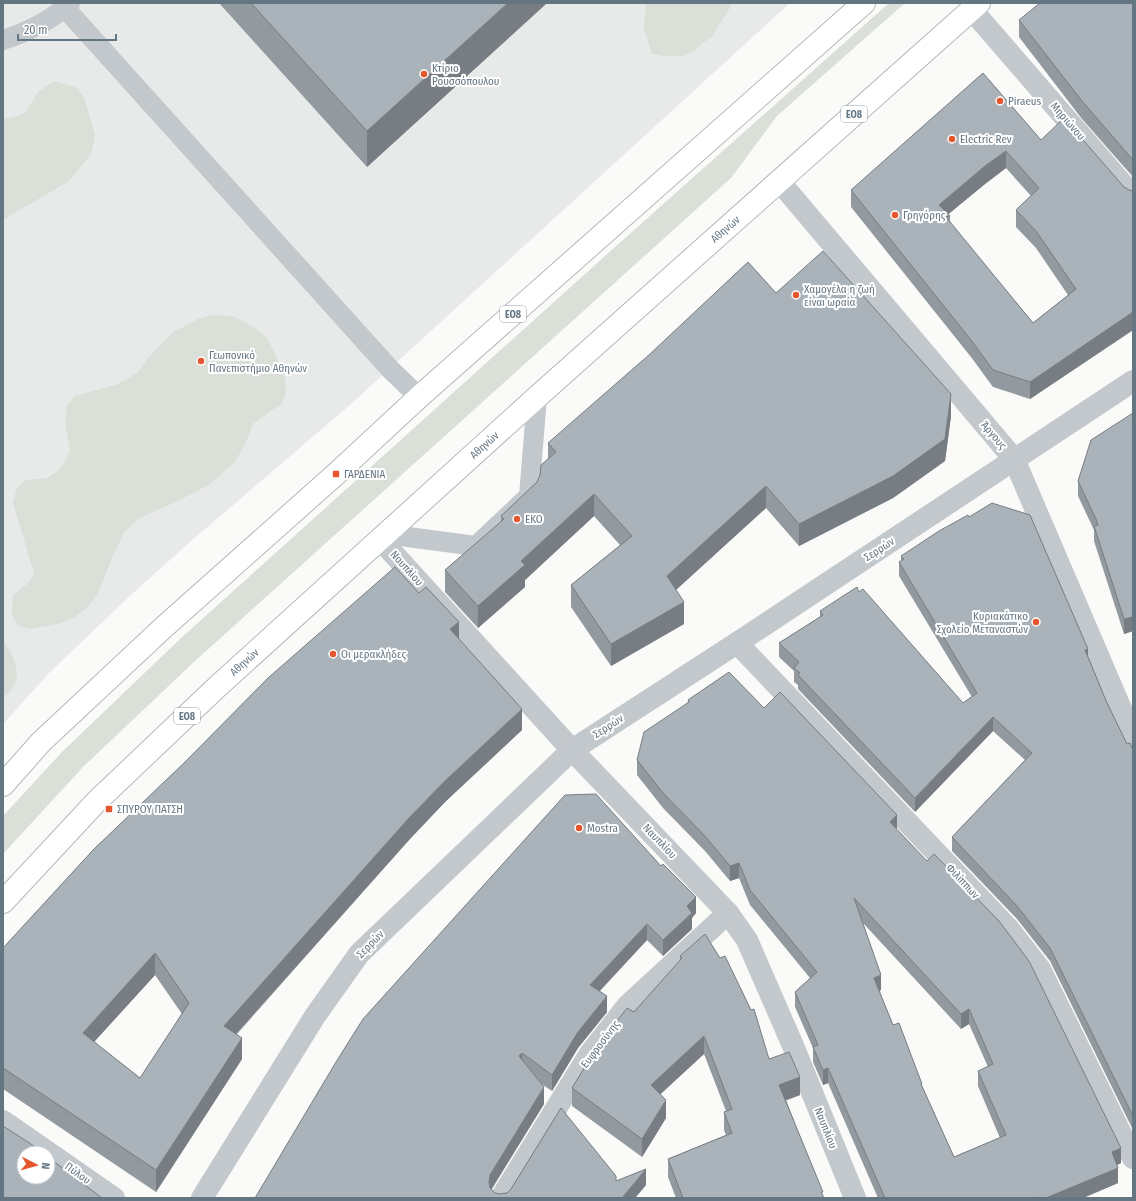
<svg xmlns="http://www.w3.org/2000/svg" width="1136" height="1201" viewBox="0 0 1136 1201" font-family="'Fira Sans Condensed',sans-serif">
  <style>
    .built { fill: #e8e9e9 }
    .green { fill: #dadfd7 }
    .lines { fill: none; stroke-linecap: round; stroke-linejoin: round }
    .highway-casing { stroke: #b4b9bd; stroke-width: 24 }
    .lane { stroke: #c3c8cc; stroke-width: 20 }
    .street { stroke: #c3c8cc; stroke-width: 22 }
    .highway { stroke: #fff; stroke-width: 22 }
    .wall { fill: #929a9f; fill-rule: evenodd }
    .shaded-wall { fill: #777d82 }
    .building { fill: #aab3b9; stroke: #777d82; fill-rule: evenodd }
    .poi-dot { fill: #e4572e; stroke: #fff; stroke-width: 1.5 }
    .labels { text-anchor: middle; stroke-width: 4; stroke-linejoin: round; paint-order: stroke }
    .shield { fill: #fff; stroke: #939fa8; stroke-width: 1 }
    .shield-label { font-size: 10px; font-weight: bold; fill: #657683 }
    .poi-label { font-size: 11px; fill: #657683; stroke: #fff; text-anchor: start }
    .street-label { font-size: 11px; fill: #657683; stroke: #fff }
  </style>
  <rect width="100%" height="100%" fill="#fafaf8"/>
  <!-- built -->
  <polygon class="built" points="3,3 790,3 351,404 190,542 133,593 49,673 3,724"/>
  <!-- green -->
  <g class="green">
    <polygon points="646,3 733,3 712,36 693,51 682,56 663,56 652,54 644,29"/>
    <polygon points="889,3 905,3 777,116 731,178 195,661 83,767 3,854 3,816 62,752 180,639 605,256"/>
    <polygon points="54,81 75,87 84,97 95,135 91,154 69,181 42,197 14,213 3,221 3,118 12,118 25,113 38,92"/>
    <path d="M213,315l19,1 11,5 14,8 11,10 17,38 1,16 -4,10 -29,21 -8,20 -10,18 -25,22 -34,18 -37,16 -14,13 -11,22 -16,40 -10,14 -13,10 -13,6 -33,6 -12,-4 -5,-11 1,-18c9,-10 16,-10 21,-23l-21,-70 4,-15 8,-8 22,-2 12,-8 8,-11 3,-10 -5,-27 2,-16 8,-10 40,-11 11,-5 12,-8 10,-14 24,-25 26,-14z"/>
    <path d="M3,640c13,20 23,40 0,58z"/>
  </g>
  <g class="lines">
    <!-- highway casing -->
    <g class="highway-casing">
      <g id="highway">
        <polyline points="3,785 41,742 164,627 336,474 419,397 864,3"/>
        <polyline points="3,902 97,801 217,687 537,397 979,3"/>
      </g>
    </g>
    <!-- lane -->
    <g class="lane">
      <polyline points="65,8 390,369 419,397"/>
      <path d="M3,40c24,-8 49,-20 67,-37"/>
      <polyline points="385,534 476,546 529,496 537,397"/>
    </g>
    <!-- street -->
    <g class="street">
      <polyline points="972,10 1133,196"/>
      <polyline points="779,181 1014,459 1133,737"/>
      <polyline points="380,539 572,750 728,913 747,940 794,1048 855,1198"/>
      <polyline points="737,643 1008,928 1040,969 1133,1158"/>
      <polyline points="3,1121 114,1198"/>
      <polyline points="202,1198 315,1016 359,954 572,750 737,643 1133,381"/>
      <polyline points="501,1198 589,1055 628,1005 728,913"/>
    </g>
    <!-- highway -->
    <use href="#highway" class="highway"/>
  </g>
  <!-- wall -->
  <g class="wall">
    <polygon points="219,3 547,3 367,167"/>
    <polygon points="1133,3 1133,177 1082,119 1019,37 1019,20"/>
    <path d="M1041,140l83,47 5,3 4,1v139l-103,69 -37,-12 -22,-30 -120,-150v-17zM1006,168l25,28 -15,14v17l20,21 32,47 -35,28 -83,-100v-7l-2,-2 37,-30z"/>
    <polygon points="776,293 951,416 945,461 893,498 799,546 766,508 676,590 684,624 611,666 571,607 571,585 620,545 594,516 525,580 525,587 478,628 445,592 445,570 501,522 501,516 537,482 548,458 548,443"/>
    <polygon points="1133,413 1133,631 1124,634 1094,541 1094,530 1078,496 1078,481"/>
    <polygon points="901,556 1088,656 1107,703 1127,744 1133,750 1133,1130 1050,961 1017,919 952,851 952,837 1025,760 993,731 915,812 798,689 798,685 794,682 794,671 779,657 779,643 820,617 820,611 859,592 963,703 972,697 899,576 899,562 901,561"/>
    <path d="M459,639l63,91 -77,72 -36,38 -172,194 5,25 -86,133 -153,-103v-141l182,-186zM155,975l27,39 -42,64 -46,-36z"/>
    <path d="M688,700l76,8 133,122 224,333 -4,2 1,18 -35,15h-205l-50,-115 -5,2 -10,-23v-14l-18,-41v-15l15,-14 -60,-73 -11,-27 -9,3 -25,-30 -42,-43 -26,-33v-15l51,-58zM863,923l98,106 8,-5 19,43 -10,4v15l22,52 -46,19 -61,-132 -14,-34 2,-1z"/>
    <polygon points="565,795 696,913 692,918 692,929 663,956 647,940 600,991 607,1012 578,1048 552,1091 540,1083 544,1104 492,1189 495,1193 500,1194 616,1181 646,1185 635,1198 255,1198"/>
    <polygon points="680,956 800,1095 786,1100 824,1198 676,1198 668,1177 668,1159 726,1135 724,1130 724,1112 726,1111 704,1054 660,1094 666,1118 642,1157 572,1106 572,1088 634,1012 680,961"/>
  </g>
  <!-- shaded-wall -->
  <g class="shaded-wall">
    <polygon points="508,3 547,3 367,167 367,131"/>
    <polygon points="1006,151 1006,168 985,184 939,222 939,205 985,166"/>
    <polygon points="1133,312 1133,330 1030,399 1030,382"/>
    <polygon points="951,394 951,416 945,461 893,498 799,546 799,524"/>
    <polygon points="766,486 766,508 667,598 667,576"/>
    <polygon points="594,494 594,516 525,580 525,587 478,628 478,606 521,561"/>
    <polygon points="684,602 684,624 611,666 611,644"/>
    <polygon points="1133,617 1133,631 1124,634 1124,619"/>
    <polygon points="459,622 459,644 450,629"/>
    <polygon points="1088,649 1088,663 1085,650"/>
    <polygon points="522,709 522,730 445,802 409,840 224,1047 224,1026 409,818 445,781"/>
    <polygon points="993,717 993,731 915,812 915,798"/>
    <polygon points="897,815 897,830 890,822"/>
    <polygon points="739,863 739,878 730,881 730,866"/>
    <polygon points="696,897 696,913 692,918 692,929 663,956 663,940 687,906"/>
    <polygon points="647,924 647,940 590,1001 590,985"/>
    <polygon points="155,953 155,975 83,1054 83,1033"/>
    <polygon points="881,975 881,990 874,993 874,978"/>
    <polygon points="607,996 607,1012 578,1048 552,1091 552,1075 578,1032"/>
    <polygon points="969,1009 969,1024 961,1029 961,1014"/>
    <polygon points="704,1036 704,1054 651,1103 651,1085"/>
    <polygon points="242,1038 242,1059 156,1192 156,1170"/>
    <polygon points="522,1053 522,1069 519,1056"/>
    <polygon points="828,1068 828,1083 823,1085 823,1070"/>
    <polygon points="800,1077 800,1095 779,1103 779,1085"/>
    <polygon points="544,1087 544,1104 490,1191 489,1182 490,1175"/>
    <polygon points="666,1100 666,1118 642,1157 642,1139"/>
    <polygon points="1121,1148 1121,1163 1112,1167 1112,1152"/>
    <polygon points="1118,1168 1118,1183 1083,1198 1046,1198"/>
    <polygon points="646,1169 646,1185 635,1198 622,1198"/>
  </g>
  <!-- building -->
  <g class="building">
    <polygon points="251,3 508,3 367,131"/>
    <polygon points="1040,3 1133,3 1133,160 1082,101 1019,20"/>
    <path d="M983,73l58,67 23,-22 60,69 5,3 4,1v121l-103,70 -37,-12 -22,-30 -120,-150zM1006,151l33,37 -23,22 20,21 40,58 -43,34 -87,-106 4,-1 -11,-11 46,-39z"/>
    <polygon points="823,251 951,394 945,439 893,476 799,524 766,486 667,576 684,602 611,644 571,585 632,536 594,494 521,561 525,565 478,606 445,570 504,519 501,516 537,482 540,475 541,465 556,452 548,443 650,354 748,262 776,293"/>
    <polygon points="1133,413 1133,617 1124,619 1094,526 1098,525 1096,519 1078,481 1091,440"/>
    <polygon points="992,503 1030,515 1088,649 1085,650 1107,703 1127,744 1130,743 1133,750 1133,1116 1050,948 1017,906 952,837 1032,753 993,717 915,798 798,675 800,673 794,668 799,662 779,643 823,615 820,611 857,587 859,592 863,589 963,703 977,693 899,562 904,559 901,556 939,531 968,515 969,517"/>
    <path d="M395,567l24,26 7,-6 33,35 -9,7 72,80 -77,72 -36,37 -185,208 18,12 -86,132 -153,-102v-120l91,-99 91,-87 83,-84zM155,953l34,50 -49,75 -57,-45z"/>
    <path d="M729,672l35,36 16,-16 117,123 -7,7 37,39 7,-7 65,67 30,40 92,187 -9,4 6,16 -72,30h-7l-1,-1 -4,1h-149l-57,-130 -5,2 -10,-23 5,-2 -23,-53 22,-20 -67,-82 -11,-27 -9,3 -25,-30 -42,-43 -26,-33 7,-28 45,-30 -1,-2zM854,898l107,116 8,-5 24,55 -15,7 28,64 -52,22 -33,-73h1l-23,-61 -6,2 -19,-47 7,-3z"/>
    <polygon points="596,794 661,866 663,864 696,897 687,906 692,913 663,940 647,924 590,985 607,996 578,1032 552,1075 522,1053 519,1056 544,1087 490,1175 489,1182 490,1188 495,1193 500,1194 507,1193 511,1189 561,1108 616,1176 616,1181 646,1169 622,1198 255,1198 336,1062 363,1019 565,795"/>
    <polygon points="705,934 720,958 725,956 751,1010 754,1009 769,1059 789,1052 800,1077 779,1085 823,1192 821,1192 824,1198 683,1198 668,1159 732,1133 724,1112 732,1109 704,1036 651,1085 666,1100 642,1139 572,1088 599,1044 627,1008 634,1012 682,958 680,956"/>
    <polygon points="3,1126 31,1144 42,1153 24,1153 24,1177 48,1177 48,1157 102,1198 3,1198"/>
  </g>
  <!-- markers -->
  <g class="poi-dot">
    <circle cx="424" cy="74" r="4"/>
    <circle cx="1000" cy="101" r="4"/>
    <circle cx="952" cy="139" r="4"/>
    <circle cx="895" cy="215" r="4"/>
    <circle cx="796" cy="295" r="4"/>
    <circle cx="201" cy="361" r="4"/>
    <rect x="332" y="470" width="8" height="8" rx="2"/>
    <circle cx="517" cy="519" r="4"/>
    <circle cx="1036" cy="622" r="4"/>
    <circle cx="333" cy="654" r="4"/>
    <rect x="105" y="805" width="8" height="8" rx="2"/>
    <circle cx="579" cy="828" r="4"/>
  </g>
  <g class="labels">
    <!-- shield labels -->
    <g class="shield">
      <rect x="841" y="106" width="26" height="16" rx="3"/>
      <rect x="500" y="306" width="26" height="16" rx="3"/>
      <rect x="174" y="708" width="26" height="16" rx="3"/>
    </g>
    <g class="shield-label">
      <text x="854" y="118">ΕΟ8</text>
      <text x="513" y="318">ΕΟ8</text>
      <text x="187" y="720">ΕΟ8</text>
    </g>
    <!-- poi labels -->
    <g class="poi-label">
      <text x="432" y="72">Κτίριο<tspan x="432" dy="13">Ρουσσόπουλου</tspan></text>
      <text x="1008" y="105">Piraeus</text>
      <text x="960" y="143">Electric Rev</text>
      <text x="903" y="219">Γρηγόρης</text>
      <text x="804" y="293">Χαμογέλα η ζωή<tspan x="804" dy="13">είναι ωραία</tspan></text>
      <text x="209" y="359">Γεωπονικό<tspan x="209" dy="13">Πανεπιστήμιο Αθηνών</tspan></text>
      <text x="344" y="478">ΓΑΡΔΕΝΙΑ</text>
      <text x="525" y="523">EKO</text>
      <text x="1028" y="620" text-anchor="end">Κυριακάτικο<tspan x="1028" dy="13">Σχολείο Μεταναστών</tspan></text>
      <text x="341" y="658">Οι μερακλήδες</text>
      <text x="117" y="813">ΣΠΥΡΟΥ ΠΑΤΣΗ</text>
      <text x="587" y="832">Mostra</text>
    </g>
    <!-- street labels -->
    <g class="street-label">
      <text transform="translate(1068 121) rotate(49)" y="4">Μηριώνου</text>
      <text transform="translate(725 229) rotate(-41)" y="4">Αθηνών</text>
      <text transform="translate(994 435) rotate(50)" y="4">Άργους</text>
      <text transform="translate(484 445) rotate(-42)" y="4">Αθηνών</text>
      <text transform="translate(879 549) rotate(-33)" y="4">Σερρών</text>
      <text transform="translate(407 568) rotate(48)" y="4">Ναυπλίου</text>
      <text transform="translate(244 662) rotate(-42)" y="4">Αθηνών</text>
      <text transform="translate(608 726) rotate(-33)" y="4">Σερρών</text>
      <text transform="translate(660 841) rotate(46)" y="4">Ναυπλίου</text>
      <text transform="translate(963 881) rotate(47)" y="4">Φιλίππων</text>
      <text transform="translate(370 944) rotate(-46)" y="4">Σερρών</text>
      <text transform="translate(600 1044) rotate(-53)" y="4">Ευφροσύνης</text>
      <text transform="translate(826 1128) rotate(68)" y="4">Ναυπλίου</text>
      <text transform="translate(78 1173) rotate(35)" y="4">Πύλου</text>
    </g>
  </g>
  <!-- border -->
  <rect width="1136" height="1201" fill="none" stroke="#657683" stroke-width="8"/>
  <!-- north arrow -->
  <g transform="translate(36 1165) rotate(96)"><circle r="19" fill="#ffffff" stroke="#c1c8cd"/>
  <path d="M0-3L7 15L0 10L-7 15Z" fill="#e4572e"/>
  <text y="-6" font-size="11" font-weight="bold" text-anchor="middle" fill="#657683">N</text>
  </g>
  <!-- scale -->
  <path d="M18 34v6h98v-6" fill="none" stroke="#657683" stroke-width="2"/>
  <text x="24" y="34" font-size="12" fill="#657683" stroke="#ffffff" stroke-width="3" paint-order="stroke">20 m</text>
</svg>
